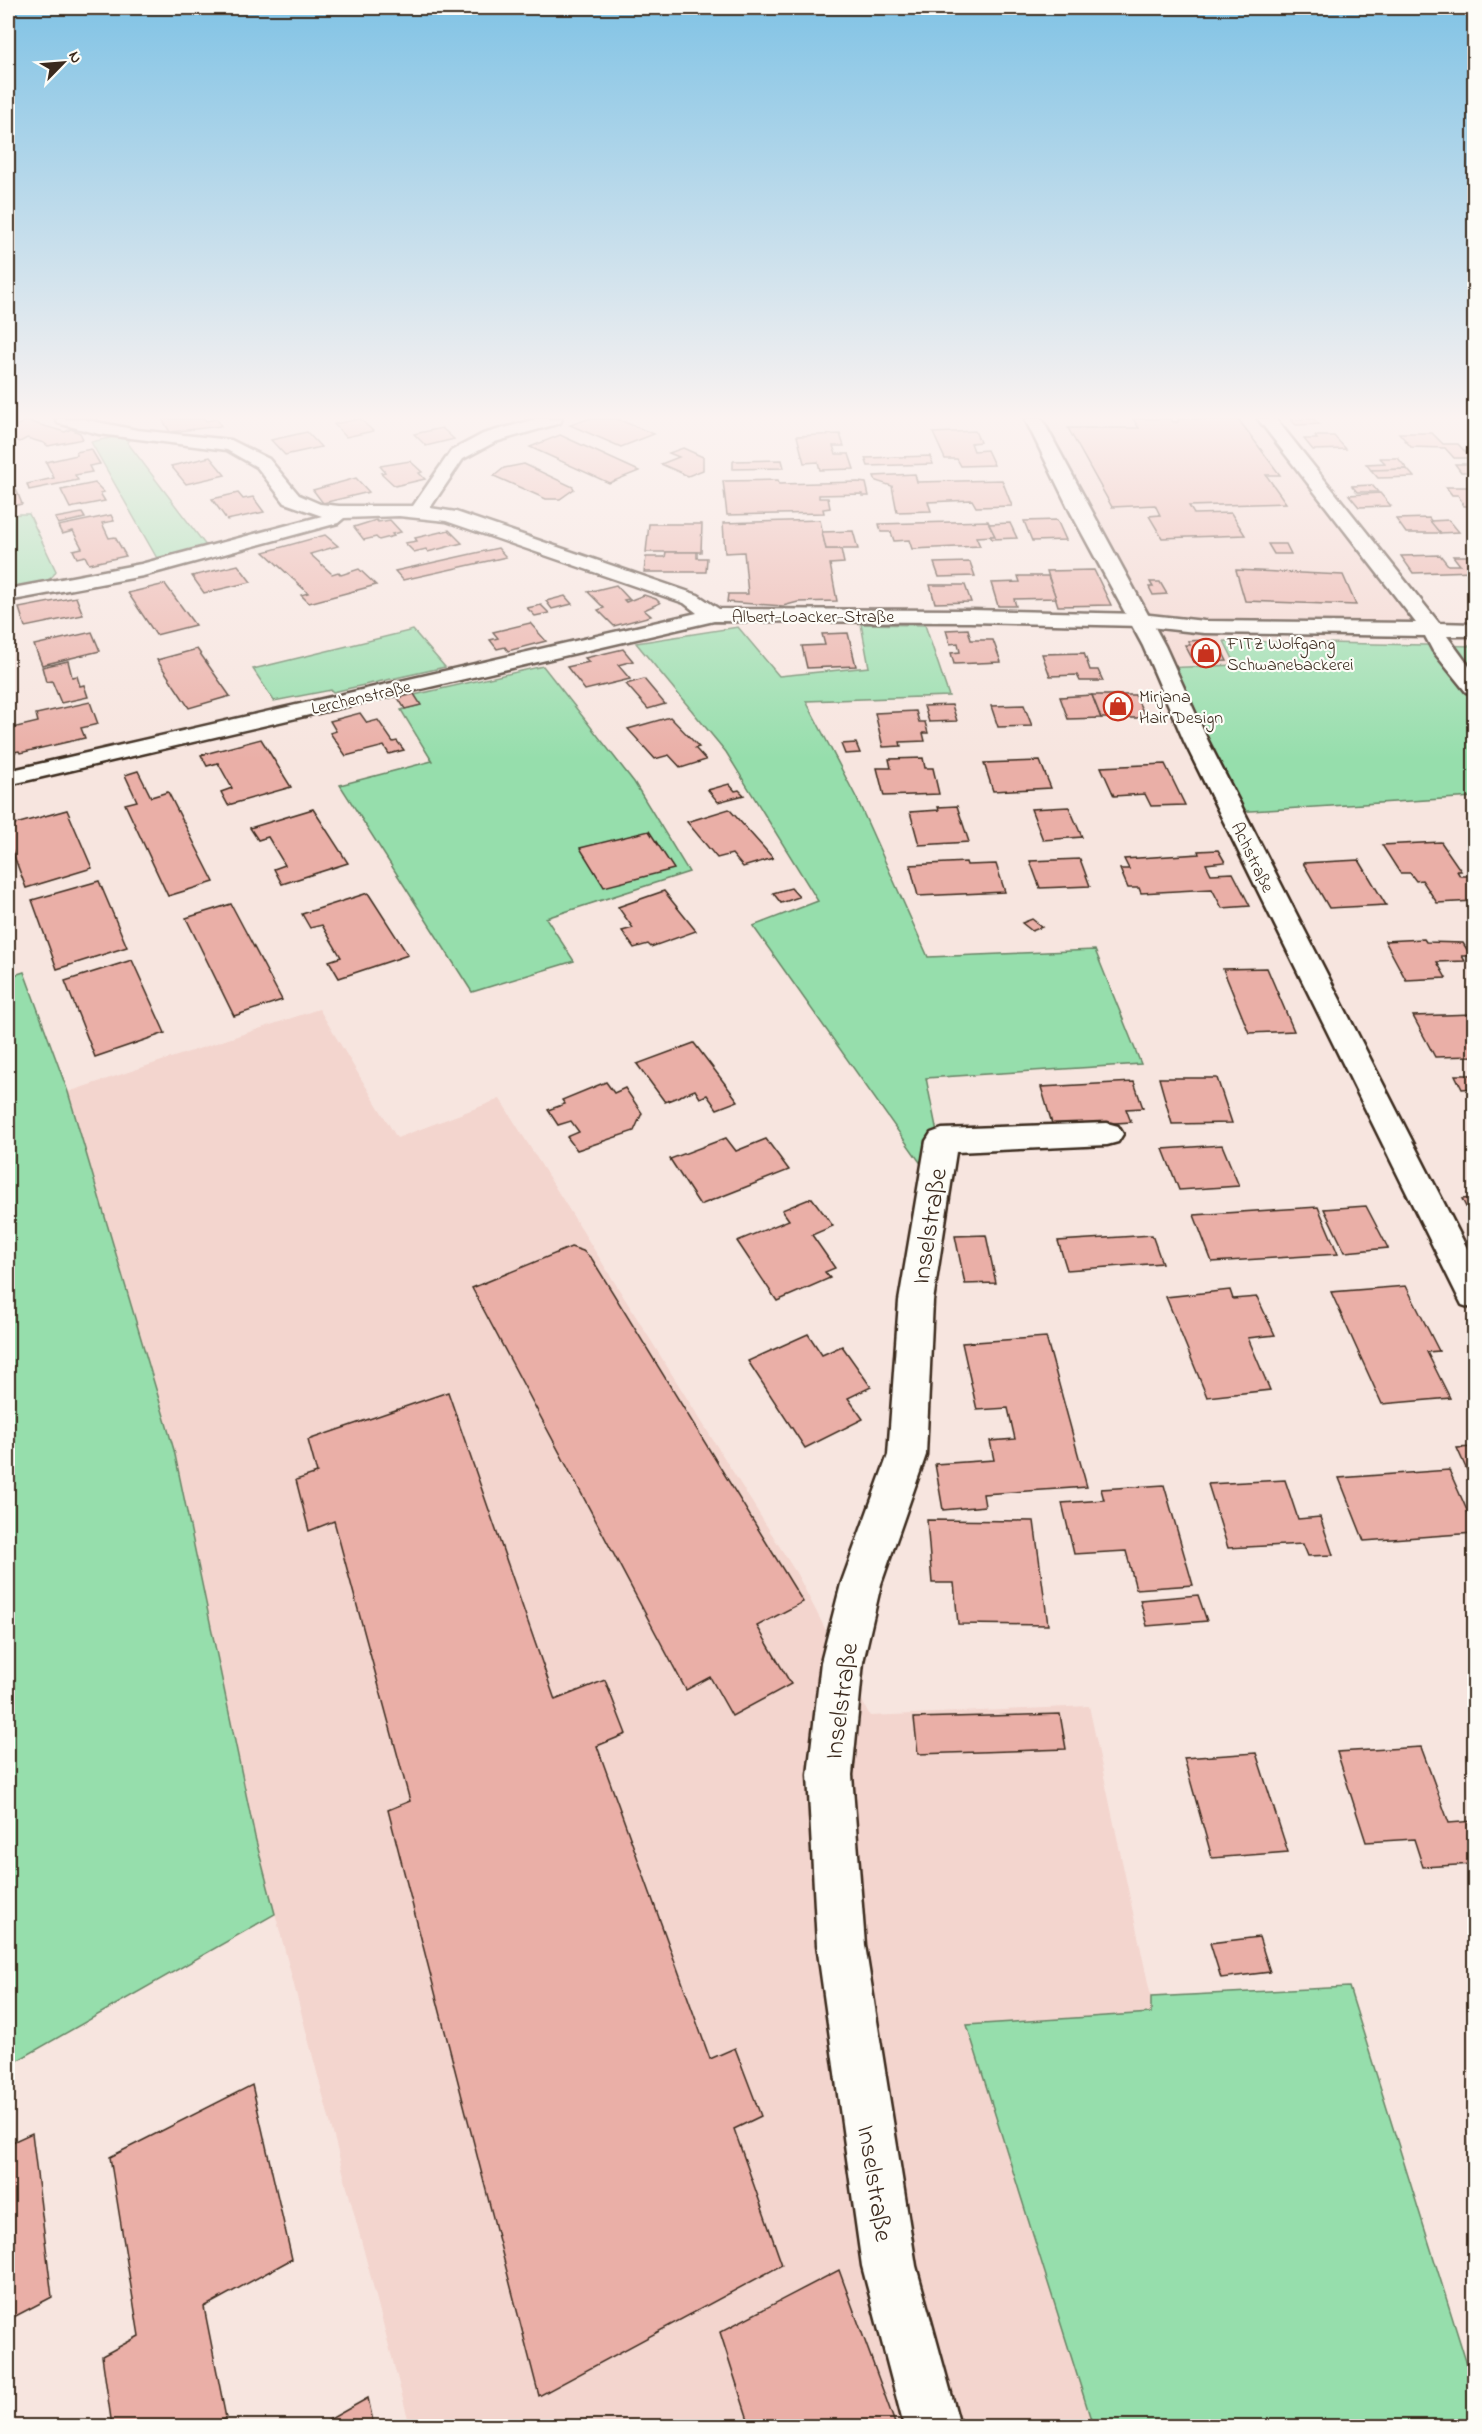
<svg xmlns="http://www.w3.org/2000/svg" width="1482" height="2434" viewBox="0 0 1482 2434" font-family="'Indie Flower',sans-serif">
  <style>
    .built { fill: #f3d5ce }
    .green { fill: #96deac; stroke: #688465; stroke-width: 1.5 }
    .building { fill: #eaafa7; stroke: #3b2a1e; stroke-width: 1.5 }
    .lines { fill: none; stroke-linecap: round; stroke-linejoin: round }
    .minor-casing { stroke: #3b2a1e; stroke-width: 5 }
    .secondary-casing { stroke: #3b2a1e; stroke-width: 5 }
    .minor { fill: #fdfcf7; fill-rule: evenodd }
    .secondary { fill: #fdfcf7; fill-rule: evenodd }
    .labels { text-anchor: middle; stroke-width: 4.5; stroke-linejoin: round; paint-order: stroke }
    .far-street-label { font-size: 18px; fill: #3b2a1e; stroke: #fdfcf7 }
    .far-poi-label { font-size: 18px; fill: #3b2a1e; stroke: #fdfcf7; text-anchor: start }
    .near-street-label { font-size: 26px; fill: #3b2a1e; stroke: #fdfcf7 }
  </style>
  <rect width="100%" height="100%" fill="#f7e5df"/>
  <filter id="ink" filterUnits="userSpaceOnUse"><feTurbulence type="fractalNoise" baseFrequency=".0167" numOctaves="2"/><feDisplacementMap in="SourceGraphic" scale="12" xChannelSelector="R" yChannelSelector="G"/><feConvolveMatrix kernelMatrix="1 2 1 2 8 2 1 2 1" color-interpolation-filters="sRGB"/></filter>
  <g filter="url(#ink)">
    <!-- built -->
    <g class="built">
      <polygon points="1033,419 1268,419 1432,629 1212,623 1234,664 1160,666"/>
      <polygon points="319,1009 397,1138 500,1099 798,1576 870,1716 1089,1706 1151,1997 1152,2013 967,2025 1093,2426 410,2426 255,1837 174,1447 68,1092"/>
    </g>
    <!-- green -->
    <g class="green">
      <polygon points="114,437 129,440 127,442 207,547 158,560 91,442"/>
      <path d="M19,514h10l27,57c-7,16 -33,16 -48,19v-74z"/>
      <polygon points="861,624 925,625 949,696 806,701 857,799 928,957 1095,950 1141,1064 926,1078 938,1137 929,1175 753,926 818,901 726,752 636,643 738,627 779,676 869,667"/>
      <polygon points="413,630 445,667 333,692 331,690 274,701 253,669"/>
      <polygon points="1224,641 1474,646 1474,797 1234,812 1163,668 1236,665"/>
      <polygon points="543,666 634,782 689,872 546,918 574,961 472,992 340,785 432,761 401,710 420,705 414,695"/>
      <polygon points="24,972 68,1092 174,1450 255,1837 275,1914 8,2066 8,977"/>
      <polygon points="1349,1987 1474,2387 1474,2426 1093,2426 967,2025 1151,2013 1151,1997"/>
    </g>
    <!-- building -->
    <g class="building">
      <polygon points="162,419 205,419 206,421 217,419 221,426 170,432"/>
      <polygon points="360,419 373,431 346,437 334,424"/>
      <polygon points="588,419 617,419 654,434 621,447 570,425"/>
      <polygon points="1133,419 1171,419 1173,422 1178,422 1178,419 1239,420 1280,475 1266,475 1286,503 1189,506 1194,514 1231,513 1245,535 1162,538 1149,516 1160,515 1155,505 1112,507 1068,428 1139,428"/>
      <polygon points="1313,419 1319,424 1296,425 1291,420"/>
      <polygon points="27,421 65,432 71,429 80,433 83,439 48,446 44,443 27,438 20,442 8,438 11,434 8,433 8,429"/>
      <polygon points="442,428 454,439 426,446 414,434"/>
      <polygon points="975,431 980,442 971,443 974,451 987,450 994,465 961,466 957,459 945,459 933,433"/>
      <polygon points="307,432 321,447 285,455 271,440"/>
      <polygon points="1399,433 1432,433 1443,444 1458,444 1471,458 1454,458 1445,448 1411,447"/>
      <polygon points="840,434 844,446 833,446 836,454 849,454 854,469 820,470 818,462 804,463 797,436"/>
      <polygon points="560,435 639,471 609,483 530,447"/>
      <polygon points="1315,436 1334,436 1346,449 1313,450 1304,439 1317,439"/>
      <polygon points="683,448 703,457 703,470 688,476 661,464 679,457 669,453"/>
      <polygon points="91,449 100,464 89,466 92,472 75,475 78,480 29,490 27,484 54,478 46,462 77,455 76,452"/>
      <polygon points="930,456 933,464 868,466 865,458"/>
      <polygon points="210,457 225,475 186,484 171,466"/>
      <polygon points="1380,458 1398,458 1407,469 1371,470 1366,464 1385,463"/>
      <polygon points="782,460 784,468 733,469 733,461"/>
      <polygon points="410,461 422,472 419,473 425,479 395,486 381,473 385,472 380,466"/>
      <polygon points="524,464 573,487 574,489 560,499 546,499 494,476 504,468"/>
      <polygon points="1455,464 1474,464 1474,472 1461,472"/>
      <polygon points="8,469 22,504 8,507"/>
      <polygon points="1407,469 1414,477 1378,478 1371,470"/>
      <polygon points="915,474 917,482 1002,480 1012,506 976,507 972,500 928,502 931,511 897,512 892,486 876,481 874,476"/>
      <polygon points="356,478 369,492 323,503 313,490"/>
      <polygon points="778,480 779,484 858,482 866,483 869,496 862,496 862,494 819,495 819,498 828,498 830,508 823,509 824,513 727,515 723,481"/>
      <polygon points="95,483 104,492 100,493 105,501 70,508 61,490"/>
      <polygon points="1372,485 1378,492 1357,492 1352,486"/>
      <polygon points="1446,487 1474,487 1474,506 1464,506 1458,495 1452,495"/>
      <polygon points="238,493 243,499 253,497 264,512 227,520 212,499"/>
      <polygon points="1380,493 1391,506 1359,507 1349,495"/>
      <polygon points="82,513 85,518 58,524 55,518"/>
      <polygon points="111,515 114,521 102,523 109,538 115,537 126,556 89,564 85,556 77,558 73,550 82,548 73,531 62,534 58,526"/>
      <polygon points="1429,518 1440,533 1406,533 1396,519"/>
      <polygon points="376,520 378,522 390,520 401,532 392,534 394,536 379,540 376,537 364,540 354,527"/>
      <polygon points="820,520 826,549 841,549 844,563 830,564 837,601 798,602 783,606 727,602 728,594 748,594 744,552 725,553 723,523"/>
      <polygon points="1057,520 1066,540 1032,541 1024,521"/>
      <polygon points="1449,520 1459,532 1440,533 1430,521"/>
      <polygon points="988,521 995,536 976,537 980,546 912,549 909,540 894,541 891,532 881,532 879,524"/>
      <polygon points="1010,523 1017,538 992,539 990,536 995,536 989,524"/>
      <polygon points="649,524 702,524 701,552 646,552"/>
      <polygon points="449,530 462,543 428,552 426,549 414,552 405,543 417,541 415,538"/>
      <polygon points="853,531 858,549 826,549 822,532"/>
      <polygon points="325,535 338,546 310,554 332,574 338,572 341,575 359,569 376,585 309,603 301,595 308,593 264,552"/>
      <polygon points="1268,544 1286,544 1291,554 1274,554"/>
      <polygon points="498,548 506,557 403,580 395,571"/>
      <polygon points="666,552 697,552 697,558 707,558 706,572 644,572 646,557 665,557"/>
      <polygon points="1440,555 1448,565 1460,565 1453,556 1474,556 1474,571 1413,573 1401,556"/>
      <polygon points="970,562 975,576 939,577 934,563"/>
      <polygon points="238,565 251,582 204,593 192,576"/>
      <polygon points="1094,570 1111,605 1058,606 1047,571"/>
      <polygon points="1236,570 1343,575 1356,605 1245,601"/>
      <polygon points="1018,576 1048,576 1056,598 1014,599 1016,606 998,606 991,583 1020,582"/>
      <polygon points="1150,582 1160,582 1167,594 1153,595 1149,587 1153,587"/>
      <polygon points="165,584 195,625 156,635 128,593"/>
      <polygon points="616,585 629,599 624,600 626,602 644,595 656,599 660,603 644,610 651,616 614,626 598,610 604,608 588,592"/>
      <polygon points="930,585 965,585 971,602 935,603"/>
      <polygon points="565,596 572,604 552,609 546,601"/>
      <polygon points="76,597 83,615 25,627 19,608"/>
      <polygon points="541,605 549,613 535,616 527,608"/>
      <polygon points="530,623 546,641 508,651 505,647 497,649 490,640 498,638 493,632"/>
      <polygon points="968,629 971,640 993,640 1001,662 954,664 951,653 960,652 958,643 950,644 946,630"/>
      <polygon points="92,632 100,651 42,665 34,645"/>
      <polygon points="848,633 856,666 807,668 802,646 825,645 822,634"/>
      <polygon points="1205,640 1207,644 1218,643 1227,661 1194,662 1185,645 1190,645 1188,641"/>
      <polygon points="197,649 230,696 189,708 157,660"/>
      <polygon points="623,649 633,661 618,665 630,679 585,690 567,667 589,662 585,658"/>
      <polygon points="1084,653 1090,670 1098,670 1103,681 1080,681 1077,675 1050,676 1042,654"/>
      <polygon points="68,661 72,677 77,676 80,686 84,685 88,697 61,703 52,681 46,682 42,667"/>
      <polygon points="644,679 665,704 648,709 626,684"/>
      <polygon points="414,694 421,705 405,709 398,698"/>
      <polygon points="1092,695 1101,718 1068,719 1060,697"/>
      <polygon points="1092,695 1135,695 1146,718 1101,718"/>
      <polygon points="90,702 98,724 81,728 85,738 20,753 19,751 8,753 8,729 38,722 36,714"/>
      <polygon points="952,705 957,721 929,722 924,706"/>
      <polygon points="1024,705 1032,726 998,727 991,706"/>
      <polygon points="916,711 919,722 925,722 928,733 923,733 925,741 900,742 901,746 883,747 875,713"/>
      <polygon points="360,713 367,723 378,720 393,742 397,741 404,750 389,754 384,746 346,756 330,733 336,731 330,721"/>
      <polygon points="670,717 699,747 695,748 706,760 681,768 669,755 655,759 628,729"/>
      <polygon points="261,739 291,787 228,805 221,792 232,788 218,763 207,766 201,755"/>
      <polygon points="856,743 860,753 845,754 841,744"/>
      <polygon points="923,758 925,768 933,768 939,794 884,796 877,768 891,768 889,759"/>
      <polygon points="1040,761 1051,788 993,791 984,763"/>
      <polygon points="1165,764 1185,805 1151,806 1145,794 1114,796 1101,767"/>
      <polygon points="138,771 151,797 168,792 214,882 168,896 125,804 137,801 125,775"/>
      <polygon points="729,784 735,791 739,790 744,795 718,802 708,790"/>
      <polygon points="957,806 969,842 919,845 910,812 939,810 938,807"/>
      <polygon points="1069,807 1082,837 1043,840 1031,809"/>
      <polygon points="313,809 348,863 282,884 274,869 285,865 268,837 258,840 250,828"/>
      <polygon points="729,809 773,858 743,867 732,854 717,858 687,822"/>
      <polygon points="67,810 92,868 26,888 8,840 8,826"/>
      <polygon points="649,831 674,869 604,887 580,848"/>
      <polygon points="1441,842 1461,871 1457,871 1460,876 1474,876 1474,901 1437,903 1422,880 1416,881 1410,873 1400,873 1382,845"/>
      <polygon points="1218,850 1225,862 1206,864 1211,874 1233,873 1250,906 1222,908 1212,889 1141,893 1139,888 1128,888 1120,869 1129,869 1124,859 1199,854 1198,851"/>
      <polygon points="1080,859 1090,886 1040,888 1030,861"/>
      <polygon points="1359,860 1386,905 1329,908 1303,863"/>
      <polygon points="966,862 967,865 996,864 1005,892 918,896 910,865"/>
      <polygon points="99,881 127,947 57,969 32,900"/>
      <polygon points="791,888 799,897 781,903 773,893"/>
      <polygon points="664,891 696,931 651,947 648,944 634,948 622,931 633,928 618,907"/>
      <polygon points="368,893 408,955 339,978 329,961 341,957 322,925 310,928 302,914"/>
      <polygon points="231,904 282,1000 234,1016 186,918"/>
      <polygon points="1032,919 1042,927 1032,931 1022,923"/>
      <polygon points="1424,939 1426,942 1463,943 1471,956 1462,956 1465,961 1437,962 1446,978 1406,980 1385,941"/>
      <polygon points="132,960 165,1033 95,1057 65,981"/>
      <polygon points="1267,968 1294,1031 1249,1033 1223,969"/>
      <polygon points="1474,1014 1474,1056 1435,1057 1413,1016"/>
      <polygon points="694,1043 738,1101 717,1109 707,1095 700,1098 695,1090 665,1102 637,1064"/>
      <polygon points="1455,1075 1474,1075 1474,1088 1462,1089"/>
      <polygon points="1159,1078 1217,1078 1232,1123 1172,1124"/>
      <polygon points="606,1082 614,1093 625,1088 642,1113 634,1131 577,1150 567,1137 579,1132 571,1121 558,1125 548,1110 565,1104 562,1100"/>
      <polygon points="1134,1082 1143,1108 1126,1109 1131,1122 1053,1127 1041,1087"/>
      <polygon points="726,1138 736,1151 766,1139 789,1170 700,1205 670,1159"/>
      <polygon points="1222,1145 1239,1186 1179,1190 1163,1149"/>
      <polygon points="812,1198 833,1226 812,1235 835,1268 825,1272 830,1278 777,1301 737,1241 789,1220 782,1210"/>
      <polygon points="1474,1198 1474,1223 1462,1199"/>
      <polygon points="1366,1206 1388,1248 1345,1252 1324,1209"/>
      <polygon points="1318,1207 1338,1254 1212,1262 1194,1215"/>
      <polygon points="986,1235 996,1283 965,1284 955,1236"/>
      <polygon points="1152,1235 1162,1263 1067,1270 1058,1241"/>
      <polygon points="571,1247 583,1251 592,1259 803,1602 757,1626 791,1684 732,1716 710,1677 686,1690 472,1288"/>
      <polygon points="1406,1286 1439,1351 1427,1352 1450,1398 1382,1404 1331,1292"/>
      <polygon points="1230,1290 1233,1299 1257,1297 1275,1335 1248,1338 1270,1390 1207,1397 1166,1297"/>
      <polygon points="808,1334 822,1355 842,1346 871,1387 848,1398 863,1419 805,1448 748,1361"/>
      <polygon points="1046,1337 1087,1487 983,1494 985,1506 943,1510 935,1464 994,1460 990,1441 1015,1439 1008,1408 977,1410 962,1343"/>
      <polygon points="448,1392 555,1700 605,1680 626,1734 597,1746 710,2059 735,2048 761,2116 734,2129 782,2265 539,2396 388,1810 410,1801 334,1521 309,1531 296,1480 317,1473 308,1440"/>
      <polygon points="1474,1447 1474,1486 1457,1448"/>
      <polygon points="1449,1470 1474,1526 1474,1533 1364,1541 1339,1478"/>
      <polygon points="1285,1480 1298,1519 1320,1517 1333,1555 1308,1556 1303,1544 1228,1548 1208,1484"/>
      <polygon points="1164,1485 1193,1585 1136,1589 1126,1551 1074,1554 1062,1503 1104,1500 1101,1489"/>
      <polygon points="927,1520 1034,1521 1048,1625 958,1624 954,1583 932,1583"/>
      <polygon points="1198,1595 1207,1621 1147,1626 1140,1600"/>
      <polygon points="1060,1714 1066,1749 918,1754 914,1718"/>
      <polygon points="1421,1747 1449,1823 1474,1821 1474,1864 1423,1867 1414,1839 1366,1842 1337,1752"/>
      <polygon points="1256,1753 1288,1852 1212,1858 1184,1758"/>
      <polygon points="1259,1937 1270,1972 1221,1978 1210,1943"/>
      <polygon points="252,2085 292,2259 204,2307 226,2418 210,2426 112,2426 102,2356 139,2336 110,2157"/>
      <polygon points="1474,2095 1474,2169 1468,2166"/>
      <polygon points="32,2133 52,2297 8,2320 8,2144"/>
      <polygon points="839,2270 896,2426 750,2426 720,2332"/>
      <polygon points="368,2398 374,2426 318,2426"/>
    </g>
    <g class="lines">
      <!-- minor casing -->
      <g class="minor-casing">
        <g id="minor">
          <polygon points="56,419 82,419 137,430 231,440 269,459 299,495 320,504 339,506 413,506 451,451 483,434 536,419 562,419 560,423 495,442 463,459 430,508 456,512 698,595 719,609 970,610 1141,614 1204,621 1416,623 1258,419 1276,419 1439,623 1474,624 1474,636 1447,636 1474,673 1474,694 1466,692 1433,651 1425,636 1204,633 1141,626 970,622 714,621 8,785 8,771 697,613 684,603 446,521 399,516 344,518 338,523 143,576 8,601 8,589 141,564 322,516 285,503 257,467 227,450 99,434 58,423"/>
          <polygon points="1107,1123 1118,1126 1123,1134 1118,1142 1107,1145 956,1152 933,1301 926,1455 881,1584 863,1662 852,1775 865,1945 916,2266 960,2426 904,2426 862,2266 817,1945 808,1775 821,1662 841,1584 888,1455 899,1301 926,1141 931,1133 942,1129"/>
        </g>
      </g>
      <!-- secondary casing -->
      <g class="secondary-casing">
        <polygon id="secondary" points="1025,419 1042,419 1165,646 1208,741 1474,1262 1474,1309 1462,1305 1457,1295 1184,741 1143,646 1070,511"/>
      </g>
      <!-- minor -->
      <use href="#minor" class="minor"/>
      <!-- secondary -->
      <use href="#secondary" class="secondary"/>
    </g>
  </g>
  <!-- sky -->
  <linearGradient id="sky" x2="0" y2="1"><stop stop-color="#81c3e5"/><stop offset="0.55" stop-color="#fbf3f1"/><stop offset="1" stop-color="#fbf3f1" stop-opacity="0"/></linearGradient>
  <rect width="1482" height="759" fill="url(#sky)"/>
  <!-- icons -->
  <defs>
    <g id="shop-ring" transform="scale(1.5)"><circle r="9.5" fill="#fdfcf7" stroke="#c8321e" stroke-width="1.5"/><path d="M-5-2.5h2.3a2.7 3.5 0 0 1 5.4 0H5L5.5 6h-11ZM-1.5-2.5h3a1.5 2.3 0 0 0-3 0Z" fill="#c8321e"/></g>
  </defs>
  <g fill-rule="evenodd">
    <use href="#shop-ring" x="1206" y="653"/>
    <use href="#shop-ring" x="1118" y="706"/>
  </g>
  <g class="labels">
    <!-- far-street labels -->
    <g class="far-street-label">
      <text x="813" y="622">Albert-Loacker-Straße</text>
      <text transform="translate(361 697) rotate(-13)" y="6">Lerchenstraße</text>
      <text transform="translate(1253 857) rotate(64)" y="6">Achstraße</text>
    </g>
    <!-- far-poi labels -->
    <g class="far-poi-label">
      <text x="1227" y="649">FITZ Wolfgang<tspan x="1227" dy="21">Schwanebackerei</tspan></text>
      <text x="1139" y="702">Mirjana<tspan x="1139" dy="21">Hair Design</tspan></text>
    </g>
    <!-- near-street labels -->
    <g class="near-street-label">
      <text transform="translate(928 1226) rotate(-81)" y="9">Inselstraße</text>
      <text transform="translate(840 1701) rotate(-82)" y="9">Inselstraße</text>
      <text transform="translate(876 2183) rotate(81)" y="9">Inselstraße</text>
    </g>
  </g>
  <!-- margin -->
  <rect width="1482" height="2434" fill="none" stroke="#fdfcf7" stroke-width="30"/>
  <rect x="15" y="15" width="1452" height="2404" fill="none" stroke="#3b2a1e" stroke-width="2" filter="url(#ink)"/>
  <!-- north arrow -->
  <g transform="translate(63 63) rotate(65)" stroke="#fdfcf7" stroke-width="4.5" paint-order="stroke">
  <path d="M0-4.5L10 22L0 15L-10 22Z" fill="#3b2a1e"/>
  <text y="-9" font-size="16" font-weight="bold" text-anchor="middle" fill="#3b2a1e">N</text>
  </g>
</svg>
